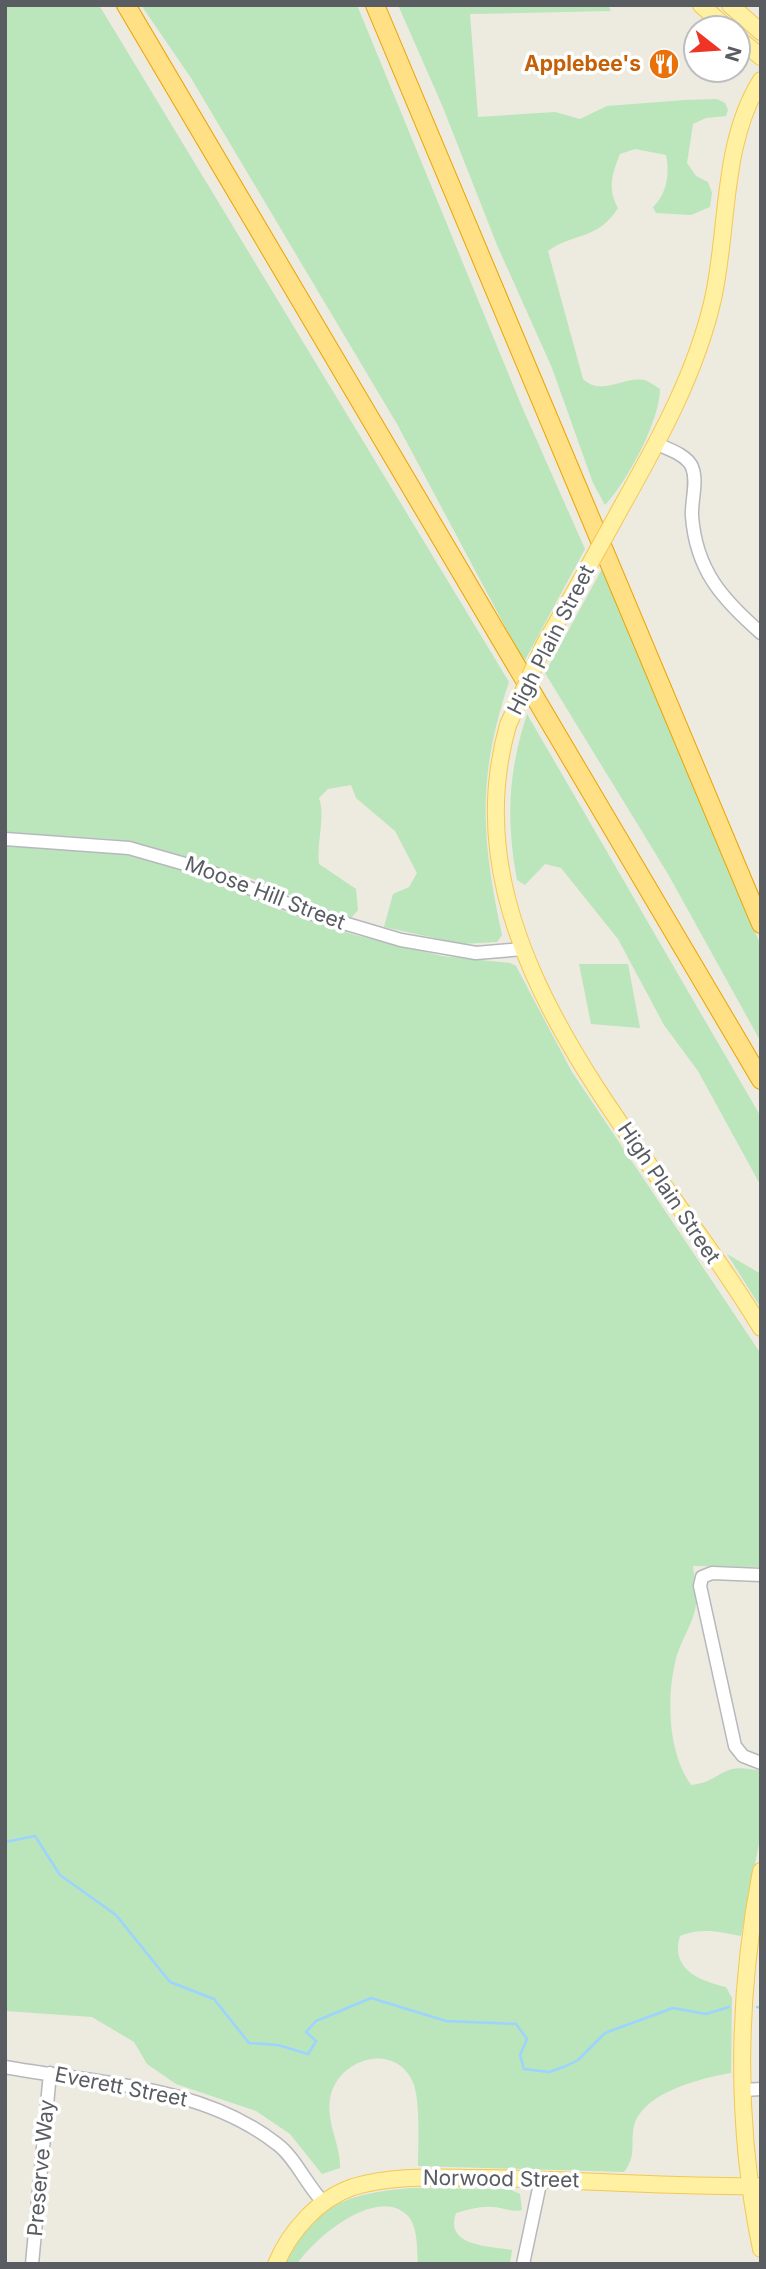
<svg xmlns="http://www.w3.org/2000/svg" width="766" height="2269" viewBox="0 0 766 2269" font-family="Inter,sans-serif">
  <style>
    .green { fill: #bbe5bb }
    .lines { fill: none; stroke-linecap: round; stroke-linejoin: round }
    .stream { stroke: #9dd4ff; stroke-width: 2.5 }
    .minor-casing { stroke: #b6b8bd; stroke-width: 15 }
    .major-casing { stroke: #f5c750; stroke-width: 18 }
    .highway-casing { stroke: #eca300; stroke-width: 20 }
    .minor { stroke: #fff; stroke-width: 12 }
    .major { stroke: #fff0a2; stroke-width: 16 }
    .highway { stroke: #ffe084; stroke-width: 18 }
    .major-bridge-casing { stroke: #f5c750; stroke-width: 18; stroke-linecap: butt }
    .major-bridge { stroke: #fff0a2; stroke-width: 16 }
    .labels { text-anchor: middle; stroke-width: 7; stroke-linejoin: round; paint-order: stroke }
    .food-label { font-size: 21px; font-weight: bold; fill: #c56008; stroke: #fff; text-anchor: end }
    .street-label { font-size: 21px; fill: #595d62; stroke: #fff }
  </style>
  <rect width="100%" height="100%" fill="#edeae0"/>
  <!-- green -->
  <g class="green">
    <path d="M5,5h94l410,677c-32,95 -28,156 -7,253l-5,7 -35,2 -78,-17 9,-33 16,-7 8,-14 -22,-42 -39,-33 -5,-13 -23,4 -9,9c7,20 -3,44 0,66l37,25 2,21 -6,7 -20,-3 -86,-38 -98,-30 -37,-7 -106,-7z"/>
    <polygon points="141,5 357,5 522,407 585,549 524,662 397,424 191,78"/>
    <path d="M398,5h210l3,6 -141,3 8,103 77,-5 25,7 27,-13 78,-6 32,-1 8,4 3,7 -2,6 -20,2 -13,6 -6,39 9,13 12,6 4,11 -2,14 -19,8 -35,-2 -3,-6c14,-13 17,-34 13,-52l-31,-6 -15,5c-8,20 -13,35 -2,54 -21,33 -44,24 -70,43l35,128c19,18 40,-3 61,1 5,1 11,6 16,9 0,31 -33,93 -55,116l-12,-22 -41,-115 -55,-123 -55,-140z"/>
    <polygon points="602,569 761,946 761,1042 668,874 545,673"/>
    <path d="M527,714l234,403v69l-63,-115 -34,-46 -46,-86 -57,-71 -16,-4 -20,21 -8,-5c-11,-61 -9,-107 10,-166z"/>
    <path d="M5,846l116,7 32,7 48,14 89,40 65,21 87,21 68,7 6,3 56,106 189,282v213l-68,-1c1,12 4,25 3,38 -1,16 -16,38 -20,55 -10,39 -8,94 15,126 34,-4 27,-24 70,-14v62l-20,103c-19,-4 -42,-9 -61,0 -10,33 19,45 46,51l6,11 -1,75c-29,5 -88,19 -97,53 -4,18 3,30 -10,46l-206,-6c0,-21 3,-69 -6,-86 -20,-39 -76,-20 -82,19 -4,25 11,46 10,69l-18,6 -32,-40 -34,-23 -80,-27 -29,-20 -13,-22 -42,-25 -87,-6z"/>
    <polygon points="579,964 628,964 640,1028 591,1024"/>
    <polygon points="727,1254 761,1274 761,1308"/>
    <path d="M411,2188l98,1 11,5 2,16c-10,3 -19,-3 -30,-3 -11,-1 -25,3 -36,6 -12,33 32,33 56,37l-2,14h-92c-1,-15 0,-37 -10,-48 -30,-32 -94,22 -111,48h-14c35,-60 61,-70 128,-76z"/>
  </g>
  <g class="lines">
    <!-- stream -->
    <g class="stream">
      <polyline points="5,1842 35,1836 60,1875 116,1915 170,1982 214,1999 249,2043 278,2045 308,2054 316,2041 306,2032 316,2021 371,1998 446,2021 516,2024 527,2039 520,2055 524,2069 549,2072 566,2066 578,2060 605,2033 673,2008 706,2014 729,2007"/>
      <polyline points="757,2007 761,2008"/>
    </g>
    <!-- minor casing -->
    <g class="minor-casing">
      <g id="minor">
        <path d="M657,444c11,5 30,11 35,23 6,15 -1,34 0,49 4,54 30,83 69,117"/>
        <polyline points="5,839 129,848 206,870 310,913 401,940 476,953 523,949"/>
        <polyline points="761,1575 712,1573 702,1577 700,1586 735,1746 743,1756 761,1763"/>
        <path d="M5,2067c92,17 195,17 272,77 18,13 30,42 47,59"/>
        <polyline points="744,2090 761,2089"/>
        <polyline points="32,2264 50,2073"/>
        <polyline points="523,2264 541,2179"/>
      </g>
    </g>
    <!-- major casing -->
    <g class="major-casing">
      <g id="major">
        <polyline points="701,5 727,28"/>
        <polyline points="730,5 761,32"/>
        <polyline points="738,38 761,57"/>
        <path d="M623,504c37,-66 73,-131 90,-205 16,-72 8,-155 48,-219"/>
        <polyline points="544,645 580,582"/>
        <path d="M508,725c-65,228 146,424 253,603"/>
        <path d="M761,1871c-24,125 -26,253 0,378"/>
        <path d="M276,2264c14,-33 42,-65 77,-77 42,-13 88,-9 132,-9 92,1 184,10 276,8"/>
      </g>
    </g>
    <!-- highway casing -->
    <g class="highway-casing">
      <g id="highway">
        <polyline points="126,5 761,1080"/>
        <polyline points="375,5 761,924"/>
      </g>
    </g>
    <!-- minor -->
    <use href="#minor" class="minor"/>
    <!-- major -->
    <use href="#major" class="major"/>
    <!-- highway -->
    <use href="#highway" class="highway"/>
    <!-- major-bridge casing -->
    <g class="major-bridge-casing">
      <g id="major-bridge">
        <polyline points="580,582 623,504"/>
        <polyline points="508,725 544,645"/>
      </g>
    </g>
    <!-- major-bridge -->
    <use href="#major-bridge" class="major-bridge"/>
  </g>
  <!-- icons -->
  <defs>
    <g id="restaurant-disc" transform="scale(1.575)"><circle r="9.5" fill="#e8710a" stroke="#fff"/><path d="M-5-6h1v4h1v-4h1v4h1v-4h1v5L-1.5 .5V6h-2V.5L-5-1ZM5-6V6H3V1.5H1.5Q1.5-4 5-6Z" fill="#fff"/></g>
  </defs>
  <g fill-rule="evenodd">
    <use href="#restaurant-disc" x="664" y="64"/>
  </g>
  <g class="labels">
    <!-- food labels -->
    <g class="food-label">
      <text x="641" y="71">Applebee's</text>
    </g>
    <!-- street labels -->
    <g class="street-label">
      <text transform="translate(551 640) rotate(-63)" y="7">High Plain Street</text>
      <text transform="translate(265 893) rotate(21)" y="7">Moose Hill Street</text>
      <text transform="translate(669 1193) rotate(56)" y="7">High Plain Street</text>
      <text transform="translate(121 2087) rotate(11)" y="7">Everett Street</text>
      <text transform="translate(41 2168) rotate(-85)" y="7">Preserve Way</text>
      <text transform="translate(501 2179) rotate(1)" y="7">Norwood Street</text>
    </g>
  </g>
  <!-- border -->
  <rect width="766" height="2269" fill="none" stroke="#595d62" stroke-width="14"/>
  <!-- north arrow -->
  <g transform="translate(717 49) rotate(107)"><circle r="33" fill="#ffffff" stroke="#bdbec0" stroke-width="2"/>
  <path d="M0-5L12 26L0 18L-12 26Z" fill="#ee3525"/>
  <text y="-10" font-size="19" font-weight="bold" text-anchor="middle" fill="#595d62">N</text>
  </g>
</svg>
